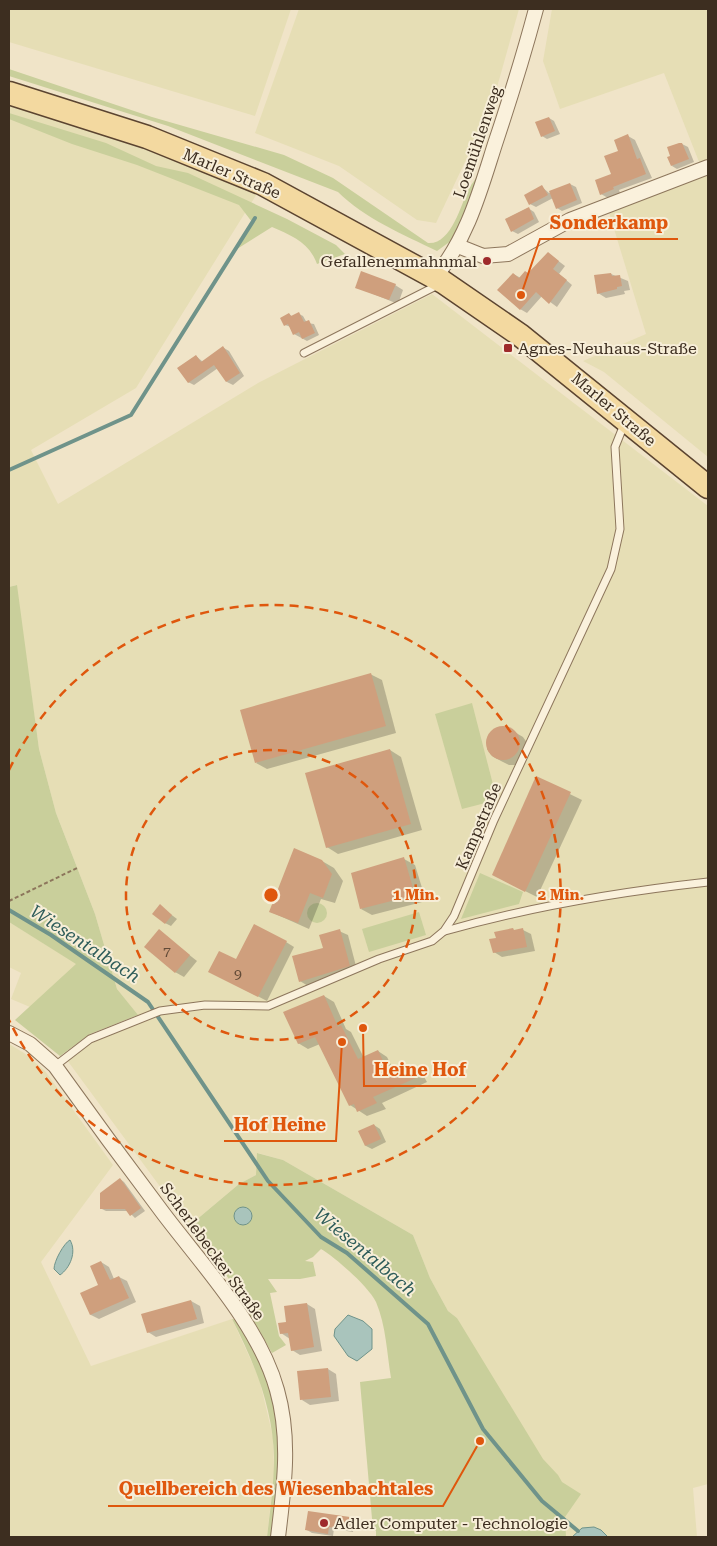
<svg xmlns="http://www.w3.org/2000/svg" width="717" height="1546" viewBox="0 0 717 1546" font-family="'Roboto Serif',serif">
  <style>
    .farmland { fill: #e6deb5 }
    .green { fill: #c9cf9b }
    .water { fill: #a9c4bc; stroke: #6f938a }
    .shadow { fill: #0003 }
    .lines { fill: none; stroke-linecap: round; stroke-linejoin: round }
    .stream { stroke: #6f938a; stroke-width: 4 }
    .building { fill: #cf9f7d }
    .service-casing { stroke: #8d765c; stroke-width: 9 }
    .minor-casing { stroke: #8d765c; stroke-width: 16 }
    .primary-casing { stroke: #5b4430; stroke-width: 25 }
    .path { stroke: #8d765c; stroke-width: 2; stroke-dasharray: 4 2.5; stroke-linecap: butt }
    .service { stroke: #faf1dc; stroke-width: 7 }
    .minor { stroke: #faf1dc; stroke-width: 14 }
    .primary { stroke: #f3d9a0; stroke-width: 22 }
    .ring { fill: none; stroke: #df570d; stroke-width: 2.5; stroke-dasharray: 9 6 }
    .poi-dot { fill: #9e2a2b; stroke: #f7eed8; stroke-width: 2 }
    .labels { text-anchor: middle; stroke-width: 4; stroke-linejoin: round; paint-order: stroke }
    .number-label { font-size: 14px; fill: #624a37 }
    .street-label { font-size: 16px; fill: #3d2e20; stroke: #f7eed8 }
    .poi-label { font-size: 16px; fill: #3d2e20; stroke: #f7eed8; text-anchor: start }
    .water-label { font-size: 18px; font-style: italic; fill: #2f5d5a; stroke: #f7eed8 }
    .centre { fill: #df570d; stroke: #f7eed8; stroke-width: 2.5 }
    .ring-label { font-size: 15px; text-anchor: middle; font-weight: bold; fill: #df570d; stroke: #f7eed8; stroke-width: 4; stroke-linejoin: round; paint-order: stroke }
    .leader { fill: none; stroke: #df570d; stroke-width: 2 }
    .callout-dot { fill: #df570d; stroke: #f7eed8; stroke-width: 2 }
    .callout-label { font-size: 18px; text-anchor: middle; font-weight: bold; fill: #df570d; stroke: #f7eed8; stroke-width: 4; stroke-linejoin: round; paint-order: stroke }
  </style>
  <rect width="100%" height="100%" fill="#f0e4c8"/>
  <!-- farmland -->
  <g class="farmland">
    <polygon points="9,9 291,9 255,116 9,42"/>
    <polygon points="299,9 519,9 492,105 436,223 417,220 339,166 255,133"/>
    <polygon points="552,9 708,9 708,457 604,372 583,361 646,334 608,209 703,172 664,73 560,109 543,61"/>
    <polygon points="9,93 263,184 136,388 31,450 58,504 258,383 432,294 708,506 708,1484 693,1488 697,1537 554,1537 505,1421 457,1318 448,1311 430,1278 413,1235 283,1160 258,1153 256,1175 239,1184 189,1226 67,1060 95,1040 142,1021 117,989 95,914 56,813 39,749 16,585 9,587"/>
    <polygon points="9,922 77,964 30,1007 11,999 21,973 9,967"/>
    <polygon points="9,1044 24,1053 45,1071 113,1165 41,1262 91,1366 232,1319 259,1378 273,1437 274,1474 267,1537 9,1537"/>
  </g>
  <!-- green -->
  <g class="green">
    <path d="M9,69l143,48 132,38 49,23 95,65c23,2 33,-38 40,-53 4,-7 9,-13 13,-19l-26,67 -18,13c-33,-16 -73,-33 -99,-59l-170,-66 -159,-50z"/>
    <path d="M9,113l97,30 50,23 32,7 99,46 49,26 9,9 -28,10c-8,-22 -25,-28 -45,-37l-35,22 15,-27 -13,-17 -102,-40 -65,-21 -63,-25z"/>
    <polygon points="17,585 39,749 56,813 95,914 117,989 138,1015 90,1034 60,1056 15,1020 76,964 9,922 9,587"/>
    <polygon points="472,703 497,800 462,809 435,714"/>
    <polygon points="480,873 523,892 519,904 461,919"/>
    <circle cx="317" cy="913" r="10"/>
    <polygon points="419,912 426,935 369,952 362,929"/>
    <path d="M257,1153l26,7 130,75 17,43 18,33 9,7 86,141 15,16 4,7 19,12 -16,23 1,20h-190v-6l-3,-1 -13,-148 31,-4c-4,-24 -5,-53 -15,-76 -8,-16 -40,-44 -55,-53l-8,8 -8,4 8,1 3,14 -16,3h-32l9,13 -7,1 9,43 7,9 -14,8 -19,-33 -18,-23v-10l-46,-61 50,-42 17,-9z"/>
    <path d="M232,1319l5,1c21,31 40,71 43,110 3,35 -4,72 -7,107h-6c3,-26 7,-53 7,-80 -1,-49 -20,-95 -42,-138z"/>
  </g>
  <!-- water -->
  <g class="water">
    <circle cx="243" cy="1216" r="9"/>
    <path d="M70,1240c7,12 0,28 -10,35l-6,-6c0,-8 10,-26 16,-29z"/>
    <polygon points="348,1315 363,1321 372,1329 372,1349 357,1361 348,1356 334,1336 335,1329"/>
    <polygon points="594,1527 601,1530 608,1537 572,1537 582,1528"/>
  </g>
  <!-- shadow -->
  <g class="shadow">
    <polygon points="549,118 554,121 560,134 547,139 542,136"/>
    <polygon points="628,136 635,140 652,178 619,190 620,193 608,198 601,194 613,175"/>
    <polygon points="682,144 688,147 694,162 677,169 672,166"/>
    <polygon points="570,184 576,187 582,203 562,211 557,208 553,198 536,207 530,204 542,187 549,193"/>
    <polygon points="528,208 534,212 539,222 518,234 512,231 506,219"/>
    <polygon points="548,253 565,266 559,274 572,285 557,307 542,296 527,313 520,309 513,274 521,278 528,275"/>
    <polygon points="611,274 628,281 630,290 624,291 625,294 606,298 598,293"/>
    <polygon points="395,285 403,290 398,304 356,287"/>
    <polygon points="289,314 293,317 299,314 303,316 307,323 314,324 319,335 307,341 294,334 291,327 285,325"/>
    <polygon points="224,348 229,351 244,376 233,385 227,382 218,368 194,385 188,382 196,356 203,362"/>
    <polygon points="370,674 382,680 396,733 267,769 256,763"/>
    <polygon points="506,727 523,737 528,744 517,765 509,765 501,761 492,756 487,749 487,740 491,732 498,728"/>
    <polygon points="390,750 401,757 422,830 338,854 327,847"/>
    <polygon points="537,778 582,800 537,897 505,881"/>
    <polygon points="404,859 415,865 426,901 372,915 361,909"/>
    <polygon points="322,861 334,868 343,881 335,903 321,899 309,929 271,912"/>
    <polygon points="160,906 177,919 171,926 165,923"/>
    <polygon points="523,930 531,934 535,951 502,957 494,952"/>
    <polygon points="159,931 197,961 184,977 175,972"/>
    <polygon points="339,931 348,935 357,970 308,986 300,981"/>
    <polygon points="286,942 294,947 267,1001 218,976 236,961"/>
    <polygon points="324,996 334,1002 346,1029 351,1032 364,1058 378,1051 387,1057 396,1075 412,1068 422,1073 427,1082 382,1103 386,1109 367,1116 350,1105 320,1044 308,1049 298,1043"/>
    <polygon points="374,1125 380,1129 386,1142 372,1149 366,1146 360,1132"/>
    <polygon points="120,1179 124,1182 145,1211 135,1218 128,1211 106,1211 102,1209"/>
    <polygon points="101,1262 109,1267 114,1279 119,1277 127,1281 136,1302 99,1319 91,1315 82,1294 100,1286"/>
    <polygon points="191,1301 200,1306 204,1323 156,1337 148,1332"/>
    <polygon points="307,1304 315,1309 322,1351 300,1355 292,1350 290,1339 281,1333"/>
    <polygon points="328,1369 336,1374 339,1401 310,1405 302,1400"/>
    <polygon points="349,1518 355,1521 353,1532 334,1529 333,1536 312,1533 307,1530"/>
  </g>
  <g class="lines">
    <!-- stream -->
    <g class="stream">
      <polyline points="9,470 131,415 255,218"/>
      <polyline points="9,910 51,935 148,1002 268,1181 321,1237 347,1253 428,1324 483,1429 542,1501 578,1531"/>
    </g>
  </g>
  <!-- building -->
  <g class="building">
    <polygon points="549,117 555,131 541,137 535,122"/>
    <polygon points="628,134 637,159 640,158 646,174 613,187 614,189 600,195 595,180 611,174 604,156 618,151 614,140"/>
    <polygon points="679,143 682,143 689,159 671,166 667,157 670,156 667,147"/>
    <polygon points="570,183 577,200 556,209 549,191"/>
    <polygon points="542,185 548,195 529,205 524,195"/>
    <polygon points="529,207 534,219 511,232 505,219"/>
    <polygon points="548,252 559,261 553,269 567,280 549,304 536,292 520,310 497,290 513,273 519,278 525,271 528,273"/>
    <polygon points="361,271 396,284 389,300 355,288"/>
    <polygon points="611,273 612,276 620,275 622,286 617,287 617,289 597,294 594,275"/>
    <polygon points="299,312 304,322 309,320 315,333 302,339 299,332 293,335 288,324 284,326 280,318 289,313 291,316"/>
    <polygon points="223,346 240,373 226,382 214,365 188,383 177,368 196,355 201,362"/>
    <polygon points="371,673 386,726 255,763 240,710"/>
    <circle cx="503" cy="743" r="17"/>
    <polygon points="390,749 411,824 326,848 305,773"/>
    <polygon points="536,776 571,792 525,892 492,875"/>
    <polygon points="294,848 322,860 332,874 323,898 310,893 298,923 269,912"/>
    <polygon points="404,857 415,895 360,909 351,873"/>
    <polygon points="160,904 172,915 165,924 152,914"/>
    <polygon points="254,924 287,941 258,997 208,972 219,951 236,959"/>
    <polygon points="513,928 514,930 523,928 527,947 493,953 489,939 496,938 494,932"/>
    <polygon points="159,929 190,955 175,973 144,947"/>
    <polygon points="340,929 350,966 299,982 292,956 323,948 319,935"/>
    <polygon points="324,995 338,1027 341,1025 358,1059 378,1050 390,1076 412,1066 418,1077 373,1097 377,1103 357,1112 354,1104 349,1106 315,1037 298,1044 283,1012"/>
    <polygon points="374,1124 381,1139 365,1146 358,1131"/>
    <polygon points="120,1178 141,1208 130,1216 125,1209 100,1209 100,1193"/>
    <polygon points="101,1261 110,1280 119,1276 129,1298 90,1315 80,1293 98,1285 90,1266"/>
    <polygon points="191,1300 197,1319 147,1333 141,1314"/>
    <polygon points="307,1303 314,1347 291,1351 288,1333 280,1334 278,1323 286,1322 284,1306"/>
    <polygon points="328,1368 331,1397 300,1400 297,1371"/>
    <polygon points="308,1511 350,1517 348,1530 329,1527 328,1534 305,1530"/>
  </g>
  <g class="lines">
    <!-- service casing -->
    <g class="service-casing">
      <g id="service">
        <polyline points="304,353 438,285"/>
        <path d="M445,931c87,-25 173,-39 263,-49"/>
        <polyline points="55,1066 90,1039 160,1011 205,1005 268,1006 379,959 432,941 444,931 454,916 494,820 611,569 620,529 615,447 625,422"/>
      </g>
    </g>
    <!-- minor casing -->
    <g class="minor-casing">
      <g id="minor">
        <polyline points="458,246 483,256 508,254 570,220 708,167"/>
        <path d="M434,278c33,-38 46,-87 61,-134 15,-45 29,-90 41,-135"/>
        <path d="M9,1033l21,11 25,22c35,49 71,98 108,147 40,53 96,112 114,177 14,49 7,98 1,147"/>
      </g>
    </g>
    <!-- primary casing -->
    <g class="primary-casing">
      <polyline id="primary" points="9,93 147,137 263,184 443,282 520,335 708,487"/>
    </g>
    <!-- path -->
    <polyline class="path" points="9,901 77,868"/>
    <!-- service -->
    <use href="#service" class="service"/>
    <!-- minor -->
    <use href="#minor" class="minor"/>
    <!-- primary -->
    <use href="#primary" class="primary"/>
  </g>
  <!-- distance rings -->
  <g class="ring">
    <circle cx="271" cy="895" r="145"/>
    <path d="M9 770A290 290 0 1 1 9 1020"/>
  </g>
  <!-- markers -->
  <g class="poi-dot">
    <circle cx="487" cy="261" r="5"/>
    <rect x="503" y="343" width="10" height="10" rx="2.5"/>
    <circle cx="324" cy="1523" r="5"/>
  </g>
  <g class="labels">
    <!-- number labels -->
    <g class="number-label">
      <text x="167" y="956">7</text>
      <text x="238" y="979">9</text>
    </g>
    <!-- street labels -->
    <g class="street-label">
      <text transform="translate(477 142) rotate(-71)" y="6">Loemühlenweg</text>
      <text transform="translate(232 173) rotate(23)" y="6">Marler Straße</text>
      <text transform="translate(614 409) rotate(40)" y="6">Marler Straße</text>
      <text transform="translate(478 826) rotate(-67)" y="6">Kampstraße</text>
      <text transform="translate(213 1251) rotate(54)" y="6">Scherlebecker Straße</text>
    </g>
    <!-- poi labels -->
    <g class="poi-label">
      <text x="477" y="267" text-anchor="end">Gefallenenmahnmal</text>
      <text x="518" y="354">Agnes-Neuhaus-Straße</text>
      <text x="334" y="1529">Adler Computer - Technologie</text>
    </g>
    <!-- water labels -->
    <g class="water-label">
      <text transform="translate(85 944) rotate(33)" y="6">Wiesentalbach</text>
      <text transform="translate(365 1252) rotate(40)" y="6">Wiesentalbach</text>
    </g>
  </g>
  <circle cx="271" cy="895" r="8" class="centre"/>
  <g class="ring-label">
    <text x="416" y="900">1 Min.</text>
    <text x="561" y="900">2 Min.</text>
  </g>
  <!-- callouts -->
  <path class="leader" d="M521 295L540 239H678M363 1028L364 1086H476M342 1042L336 1141H224M480 1441L443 1506H108"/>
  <g class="callout-dot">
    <circle cx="521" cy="295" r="5"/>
    <circle cx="363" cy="1028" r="5"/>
    <circle cx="342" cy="1042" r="5"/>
    <circle cx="480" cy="1441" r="5"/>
  </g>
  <g class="callout-label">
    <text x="609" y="229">Sonderkamp</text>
    <text x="420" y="1076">Heine Hof</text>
    <text x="280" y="1131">Hof Heine</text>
    <text x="276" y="1495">Quellbereich des Wiesenbachtales</text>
  </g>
  <!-- border -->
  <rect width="717" height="1546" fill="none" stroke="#3d2e20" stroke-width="20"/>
</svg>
